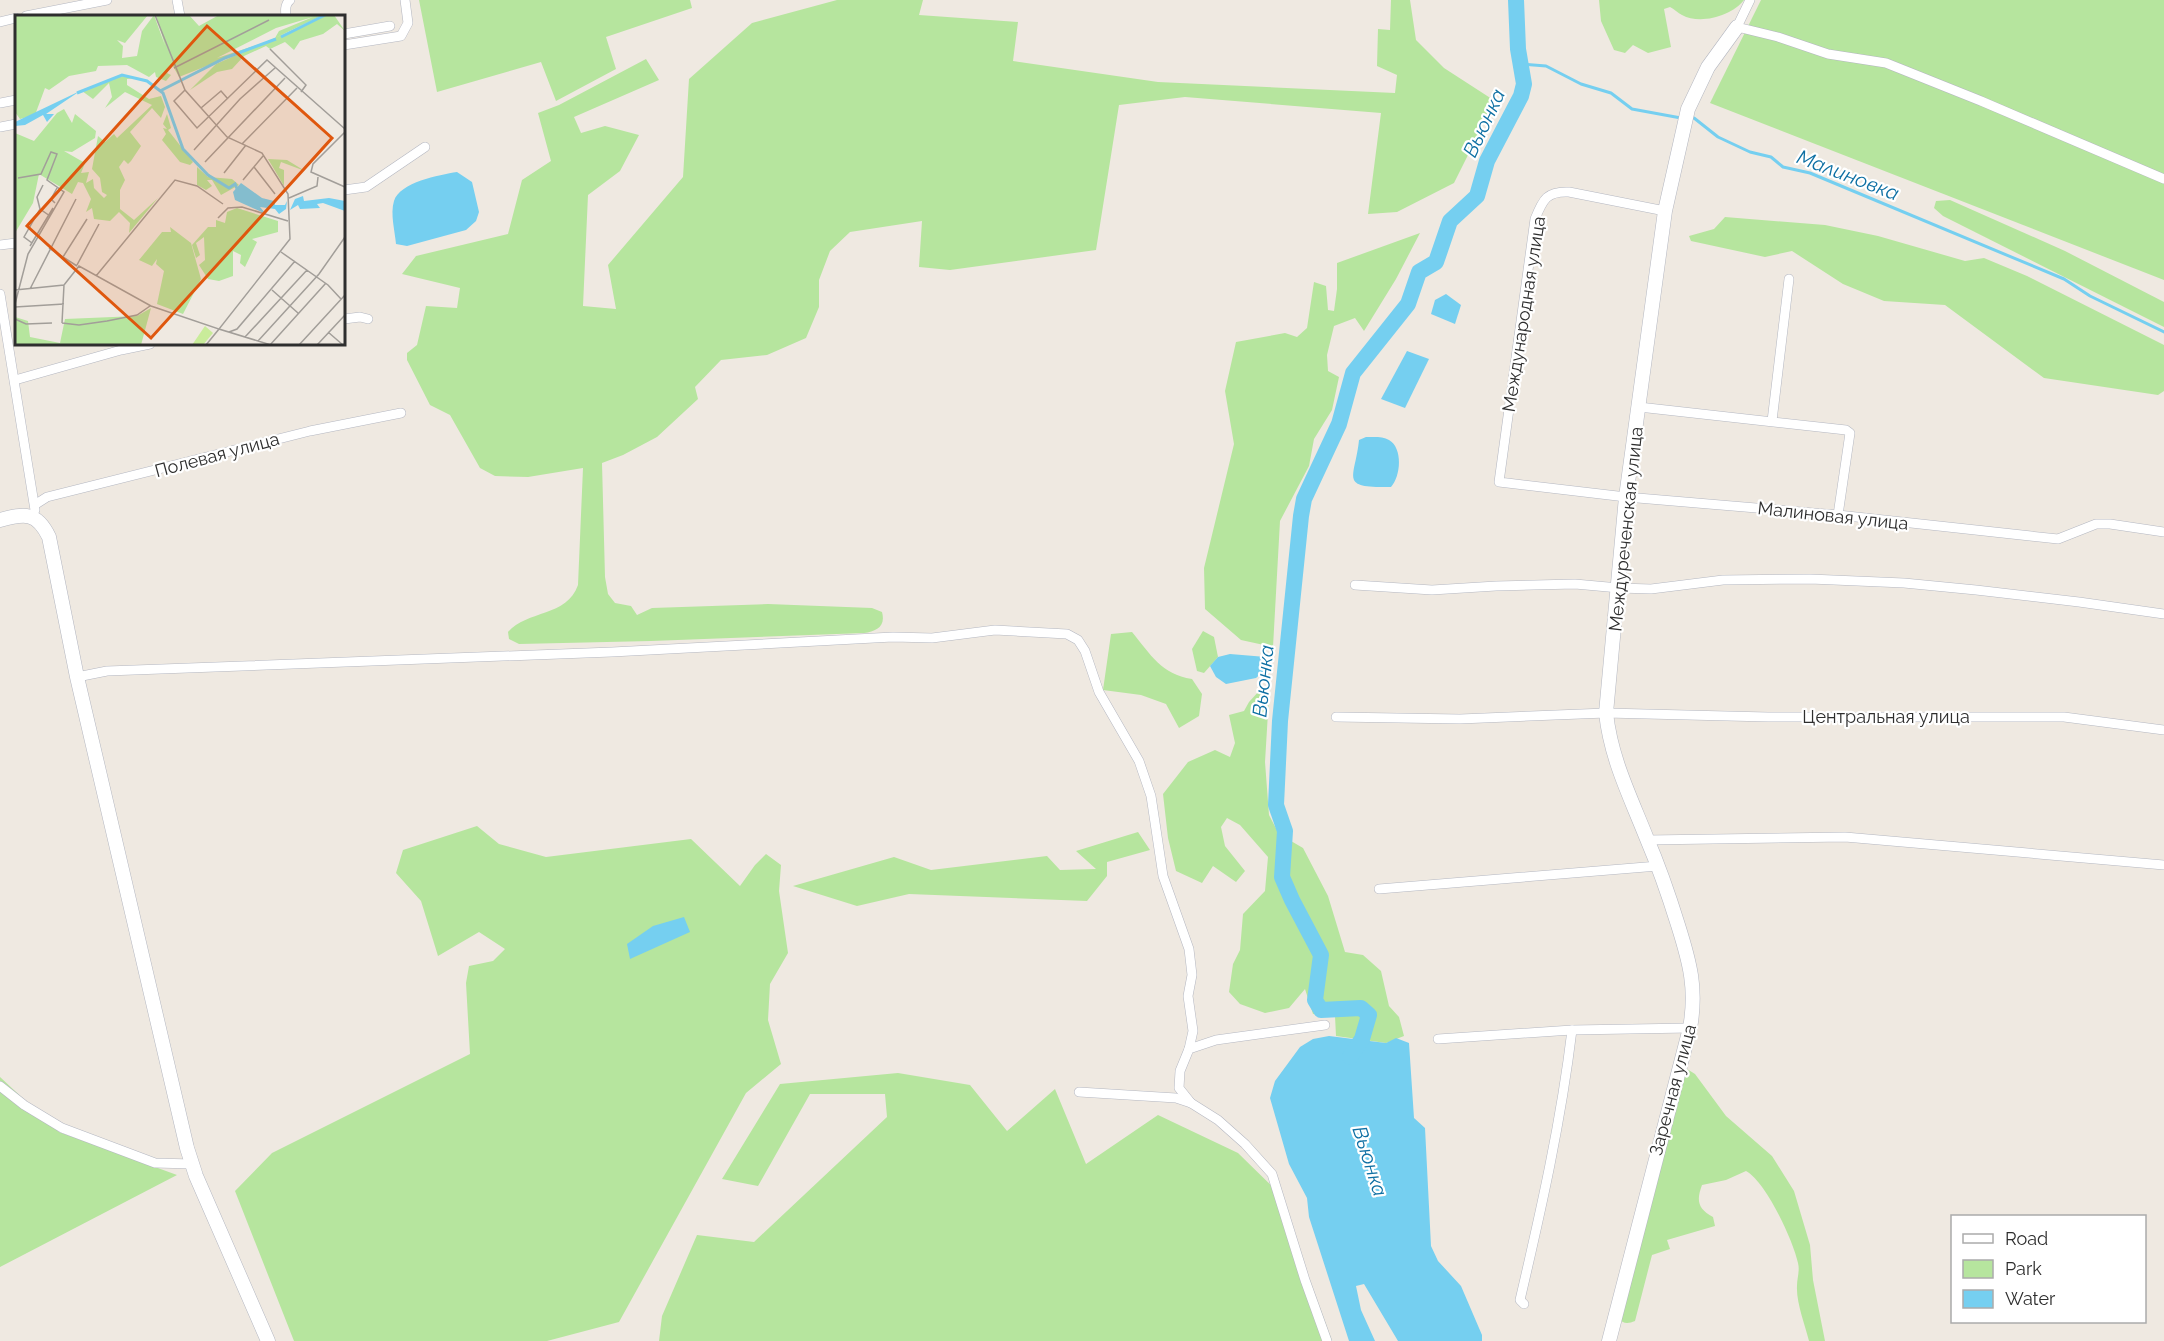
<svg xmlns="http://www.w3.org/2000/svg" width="2164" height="1341" viewBox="0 0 2164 1341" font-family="Raleway,sans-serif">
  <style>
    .green { fill: #b6e59e }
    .water { fill: #75cff0 }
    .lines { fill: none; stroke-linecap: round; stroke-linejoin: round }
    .stream { stroke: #75cff0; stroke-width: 3 }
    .river { stroke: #75cff0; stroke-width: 16 }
    .street-casing { stroke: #b4b7c1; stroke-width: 10 }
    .secondary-casing { stroke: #b4b7c1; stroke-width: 15 }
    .street { stroke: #fff; stroke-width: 9 }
    .secondary { stroke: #fff; stroke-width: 14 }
    .labels { text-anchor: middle; stroke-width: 4.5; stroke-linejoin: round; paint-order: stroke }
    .street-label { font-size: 18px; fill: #2e2e2e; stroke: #fff }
    .water-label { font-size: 20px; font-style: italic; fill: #0d6fa3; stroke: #fff }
    .inset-river { fill: none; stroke: #75cff0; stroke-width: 3 }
    .inset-road { fill: none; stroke: #a29e99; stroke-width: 1.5 }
    .view { fill: #df570e; fill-opacity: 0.15; stroke: #df570e; stroke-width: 3 }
    .inset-edge { fill: none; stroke: #2e2e2e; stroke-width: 3 }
  </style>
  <rect width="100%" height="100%" fill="#efe9e1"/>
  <!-- green -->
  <g class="green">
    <polygon points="419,0 690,0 692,8 606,37 616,69 556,101 541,62 437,92"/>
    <path d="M837,0h86l-4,15 99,7 -5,39 145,21 237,11 2,-18 -20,-9 1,-37 12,1 1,-30h19l6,40 28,28 51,33 -41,82 -57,29 -29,2 13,-101 -196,-16 -66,8 -23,145 -146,20 -31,-3 3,-46 -72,11 -20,19 -11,29v27l-13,31 -39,17 -46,5 -26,27 3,12 -41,38 -34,18 -21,8 3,114 3,17 7,9 16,3 6,9 15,-7 116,-4 104,4 10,4c4,15 -6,19 -18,21l-213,8 -132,3 -10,-5 -1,-7c19,-22 59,-15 70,-47l5,-117 -55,9 -33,-1 -15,-8 -30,-53 -20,-10 -23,-45v-7l10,-8 9,-39 31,2 3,-20 -58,-14 14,-18 92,-22 14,-54 29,-19 -13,-48 21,-8 87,-46 13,21 -85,37 7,16 24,-7 34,9 -19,36 -32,24 -5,111 33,3 -8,-44 75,-88 6,-98 63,-56z"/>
    <path d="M1599,0h145c-12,16 -44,25 -62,15 -4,-2 -8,-6 -12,-8l-6,2 7,38 -23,6 -15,-8 -8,8 -11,-3 -13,-29z"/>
    <polygon points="1761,0 2164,0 2164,280 1710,103"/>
    <polygon points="1950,200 2065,251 2164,302 2164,327 1943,216 1934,208 1936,201"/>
    <polygon points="1725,217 1825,225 1878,236 1965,261 1984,258 2027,276 2164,345 2164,391 2158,395 2044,378 1945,305 1884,301 1843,284 1792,251 1765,257 1691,241 1689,236 1714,229"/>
    <polygon points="1420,233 1396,279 1364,331 1355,318 1334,326 1327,355 1328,371 1339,377 1332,410 1314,439 1309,466 1280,521 1273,647 1241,640 1205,609 1204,568 1234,444 1225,391 1236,342 1285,333 1297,337 1307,328 1314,282 1326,286 1328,310 1334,311 1337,289 1337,263"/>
    <polygon points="1203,631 1214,637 1218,657 1204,673 1197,671 1192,649"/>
    <path d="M1132,632c19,23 29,42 60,47l10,15 -3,22 -20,12 -13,-24 -25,-9 -38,-5 8,-56z"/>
    <polygon points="1260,690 1269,696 1265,762 1269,815 1279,834 1303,848 1328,896 1345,952 1363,955 1381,971 1389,1006 1399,1017 1404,1036 1386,1043 1336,1036 1335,1016 1313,1014 1305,989 1289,1008 1265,1013 1240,1004 1229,992 1233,964 1240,950 1243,914 1265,891 1268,857 1240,825 1227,818 1221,827 1225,846 1245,871 1236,882 1213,866 1202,883 1176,871 1168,838 1163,794 1188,762 1215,750 1230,757 1235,743 1229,715 1244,711 1249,702"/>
    <polygon points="477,826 499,844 546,857 691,839 740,886 755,865 766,854 781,865 779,891 788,953 770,984 768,1020 781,1064 746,1093 619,1322 547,1341 294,1341 235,1191 272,1153 470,1054 466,983 469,966 493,961 505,949 479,932 438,956 421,901 396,873 403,850"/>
    <polygon points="1138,832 1150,850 1107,862 1107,876 1087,901 909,894 857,906 793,886 894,857 931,870 1047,856 1060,870 1096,869 1076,851"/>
    <path d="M1687,1069l8,5 31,42 46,40 22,35 16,54 3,35 12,61h-16c-4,-16 -13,-39 -12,-55 0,-8 3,-15 1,-23 -5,-23 -32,-81 -52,-92l-20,9 -24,5c-6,16 -4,24 11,32l2,9 -48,14 3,9 -18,6 -17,66c-7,3 -12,3 -17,-3z"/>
    <polygon points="898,1073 970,1085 1007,1131 1055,1089 1086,1164 1158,1115 1238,1153 1277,1191 1332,1341 659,1341 662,1316 697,1235 754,1242 887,1117 885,1094 810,1094 758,1186 722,1179 780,1084"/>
    <polygon points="0,1077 59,1132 177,1175 0,1267"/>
  </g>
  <!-- water -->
  <g class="water">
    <path d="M457,172l15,10 7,30 -3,9 -10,9 -59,16 -11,-2c-1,-13 -6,-30 -2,-43 6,-19 45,-26 63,-29z"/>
    <polygon points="1446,294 1461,305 1455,324 1431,314 1435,300"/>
    <polygon points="1407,351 1429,359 1405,408 1381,399"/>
    <path d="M1366,437c7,0 17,-1 23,3 14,8 12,36 2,47 -53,1 -36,-8 -32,-47z"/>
    <polygon points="1230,654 1266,657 1265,670 1256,678 1226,684 1216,677 1210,666 1218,657"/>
    <polygon points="684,917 690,932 630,959 627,944 653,926"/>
    <polygon points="1329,1036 1386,1043 1396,1038 1409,1043 1414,1118 1425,1128 1431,1246 1438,1261 1461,1286 1482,1335 1482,1341 1398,1341 1364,1284 1356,1286 1361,1310 1375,1341 1349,1341 1309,1217 1307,1198 1289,1164 1270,1098 1275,1081 1300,1047 1313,1039"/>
  </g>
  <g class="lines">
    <!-- stream -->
    <g class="stream">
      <polyline points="1521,64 1546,66 1581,84 1611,93 1632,109 1681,118"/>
      <polyline points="1690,118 1694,118 1718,137 1750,152 1771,157 1783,167 1810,173 2064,279 2090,296 2164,332"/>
    </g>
    <!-- river -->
    <polyline class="river" points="1350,1057 1362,1039 1369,1015 1361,1008 1321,1010 1315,1000 1321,955 1292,900 1282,877 1285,831 1276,805 1280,721 1301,516 1304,499 1339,424 1353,373 1408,304 1419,272 1436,262 1450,221 1477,196 1487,161 1521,96 1524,84 1518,49 1516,0"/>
    <!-- street casing -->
    <g class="street-casing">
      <g id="street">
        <polyline points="177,0 180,16"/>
        <polyline points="1750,0 1737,27 1778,37 1828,54 1886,63 1981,101 2164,179"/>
        <polyline points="26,16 107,0"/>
        <path d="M286,16c-1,-6 -1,-12 4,-16"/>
        <polyline points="0,22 16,18"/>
        <polyline points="344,34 390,26"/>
        <polyline points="344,45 401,36 408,23 405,0"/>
        <polyline points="0,103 16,100"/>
        <polyline points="0,127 16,124"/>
        <polyline points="344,190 366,187 425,147"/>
        <path d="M1665,211l-96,-19c-22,-1 -26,7 -34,27l-36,263 127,15 212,18 220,24 38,-15h14l54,8"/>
        <polyline points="0,245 16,243"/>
        <polyline points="0,294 35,510"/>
        <polyline points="344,319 360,317 368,319"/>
        <polyline points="15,380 121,350 150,344"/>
        <polyline points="1639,407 1846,430 1850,433 1838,515"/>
        <polyline points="1772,421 1789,279"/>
        <polyline points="36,504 47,497 310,431 401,413"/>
        <polyline points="1355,585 1432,590 1496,586 1575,584 1619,588 1651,589 1723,580 1810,579 1904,583 1976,590 2079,602 2164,614"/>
        <polyline points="77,677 107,671 612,652 893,637 932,638 995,630 1067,634 1078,640 1085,651 1099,692 1139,761 1151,796 1163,876 1189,949 1192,975 1188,996 1193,1031 1189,1049"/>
        <polyline points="1336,717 1460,719 1606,713 1768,717 2064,717 2164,730"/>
        <polyline points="1648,840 1845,837 2164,865"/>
        <polyline points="1379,889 1658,866"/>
        <polyline points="1438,1039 1572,1030 1690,1028"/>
        <polyline points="0,1086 24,1105 62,1128 155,1163 192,1164"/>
        <polyline points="1079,1092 1176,1098 1191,1103 1218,1120 1245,1144 1272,1174 1305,1280 1327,1341"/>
        <polyline points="1191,1103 1179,1088 1180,1071 1189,1049 1216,1040 1325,1025"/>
        <path d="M1524,1304l-4,-4c21,-90 41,-178 52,-270"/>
      </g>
    </g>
    <!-- secondary casing -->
    <g class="secondary-casing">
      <g id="secondary">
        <path d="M0,520c25,-7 37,-8 49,17l28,140 110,471 9,28 72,165"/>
        <path d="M1609,1341l81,-313c7,-39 0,-65 -12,-103 -9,-29 -19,-58 -31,-86 -17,-43 -36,-80 -41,-126l20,-216 39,-286 23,-102 20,-42 29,-40"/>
      </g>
    </g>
    <!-- street -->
    <use href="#street" class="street"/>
    <!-- secondary -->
    <use href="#secondary" class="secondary"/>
  </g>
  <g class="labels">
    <!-- street labels -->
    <g class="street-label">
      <text transform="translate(1524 314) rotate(-81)" y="6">Международная улица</text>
      <text transform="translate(217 455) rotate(-15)" y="6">Полевая улица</text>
      <text transform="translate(1833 516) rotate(6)" y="6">Малиновая улица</text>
      <text transform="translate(1626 529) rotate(-84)" y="6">Междуреченская улица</text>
      <text x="1886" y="723">Центральная улица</text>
      <text transform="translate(1673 1090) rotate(-75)" y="6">Заречная улица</text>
    </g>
    <!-- water labels -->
    <g class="water-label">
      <text transform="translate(1484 123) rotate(-65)" y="7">Вьюнка</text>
      <text transform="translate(1848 175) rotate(21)" y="7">Малиновка</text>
      <text transform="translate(1263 681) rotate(-84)" y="7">Вьюнка</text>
      <text transform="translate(1370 1161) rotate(72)" y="7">Вьюнка</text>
    </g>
  </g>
  <!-- overview -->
  <g transform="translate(15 15)">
    <rect width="330" height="330" fill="#efe9e1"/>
    <path d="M0,0h133l-23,28 -8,-3 6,6 -1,12 15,-2 5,-25 12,-16 18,50 -5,8 4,2 -5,6 -10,-4 -1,-5 -6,5 -22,-12 -29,1 -2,5 -27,5 -20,14 -4,-2 -10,27 -15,4 -5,-7zM141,0h33l10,11 20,-11h104l-48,23 4,-7 34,-14 -37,11 -59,30 55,-18 -93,37 -10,-18zM312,0h7l11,16 -8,-7 -14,10 -23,7 -6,9 -9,-8 -15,7 -4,-3 -22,10 -12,13 -15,3 -27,18 26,-26zM107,61l14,2 -9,1v6l22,14 12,-3 4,11 -4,11 -9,-10 -22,24 11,14 -10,15 -3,3 -4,-4 -5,7 6,13 -5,10v19l14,11 24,-22 -29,35 1,-10 -11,-11 -9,9 -16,-2 -2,-11 -6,4 5,-13 -8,-16 -5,-1 -6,12 -33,-20 -6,29 -18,30v-100l19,8 23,-28 7,-4 8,14 3,-9 21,17 -1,7 -23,14 -8,-1 21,12 -4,10 8,-1 -3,11 7,-4 1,9 10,10 3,-3 -5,-3 -2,-14 -8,-9 6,-33 7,6 9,-8 3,4 35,-33 -27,-13 -20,16 7,-11 -3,-14 -16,16 -11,-8zM152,99l4,14 -3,2 25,32 -3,3 -10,-3 -18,-22 4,-6 -3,-6 4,1 -4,-5zM253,144l19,1 18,11 -24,-9 -2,6 5,2v16zM182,152l11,10 24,2 7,6 -18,10 -9,-15h-5l5,6 -6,4 -9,-5zM222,193l41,13v11l-26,7 5,3 -12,25 -5,-4 1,-8 -8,-4v25l-14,5 -11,-2 -9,-14 6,-5 -1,-23 -8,6 4,12 -4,3 -4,-13 16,-18h8v-7l9,3 2,-11zM155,212l21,16 10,36 -18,35 -26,-10 7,-33 -8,-7 1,-5 -5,7 -13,-6 23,-28h9zM136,293l-10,37h-126v-28l13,4 2,16 30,6 5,-24 72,-3z" fill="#b6e59e"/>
    <path d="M190,311l8,7 -10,12h-11z" fill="#c9ec9a"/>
    <path d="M65,76l-34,23h8l-7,8 -4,-7 -18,10 -10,1v-4zM226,168l21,15 12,3 1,4h10l2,-4 -1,8 -7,5 -4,-5 -15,-2 6,7 -31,-14 -2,-8zM288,181l1,5 25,-3 16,3v10l-22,-8 -6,1 3,4 -20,1 -2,-4 -8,5 5,-11z" fill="#75cff0"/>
    <path class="inset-river" d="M266,22l44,-22M145,76l65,-33 51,-19M62,78l45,-18 25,6 16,12 20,56 25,26 21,13 6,-4 3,7"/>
    <path class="inset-road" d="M140,0l30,75 42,47 35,16 26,41 2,45 -71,90 52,16M255,34l36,36 -5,7M159,53l95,-48M170,75l-11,11 23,27 70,-68 78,69M186,93l20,-17 7,8M330,117l-32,32 -2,8 34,15M227,129l55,-56M179,135l46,-51 35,-31M190,147l80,-84M239,152l21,27M209,158l22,-28M228,165l20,-24M28,170l-6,12 3,12 10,7M274,183l28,-12 1,-9M40,188l-4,-4 6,-11M203,203l10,-10 14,-1 46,14M17,228l-8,-6 16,-28M15,231l23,-38M34,233l28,18M266,237l47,33 13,14M48,242l24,-38M62,250l22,-41M81,261l79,-96 22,6 26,18M15,274l46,-90M0,275l49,-5 15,-19 72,40 68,23 -13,16M257,275l26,23M0,289l13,-50 36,-62 -17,-12 10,-26 -6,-2 -10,22 -23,4M0,292l49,-3M0,304l11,5 26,-1M47,308l17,2 28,-4 30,-6 13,-9M47,308l2,-38M214,317l8,-3 58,-68M313,317l15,13M230,322l62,-67M243,326l61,-67 26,-37M255,330l56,-62M284,330l46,-50M302,330l28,-30"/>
    <path class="view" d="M192,11l125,112 -181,200 -124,-112z"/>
    <rect width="330" height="330" class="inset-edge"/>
  </g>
  <!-- legend -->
  <rect x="1951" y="1215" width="195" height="108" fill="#ffffff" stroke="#ababab" stroke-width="1.5"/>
  <rect x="1963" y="1234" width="30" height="9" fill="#ffffff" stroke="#ababab" stroke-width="1.5"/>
  <text x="2005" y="1245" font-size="18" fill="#2e2e2e">Road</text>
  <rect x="1963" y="1260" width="30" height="18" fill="#b6e59e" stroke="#ababab" stroke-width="1.5"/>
  <text x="2005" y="1275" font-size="18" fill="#2e2e2e">Park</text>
  <rect x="1963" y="1290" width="30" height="18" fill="#75cff0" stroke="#ababab" stroke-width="1.5"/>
  <text x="2005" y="1305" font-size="18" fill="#2e2e2e">Water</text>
</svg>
